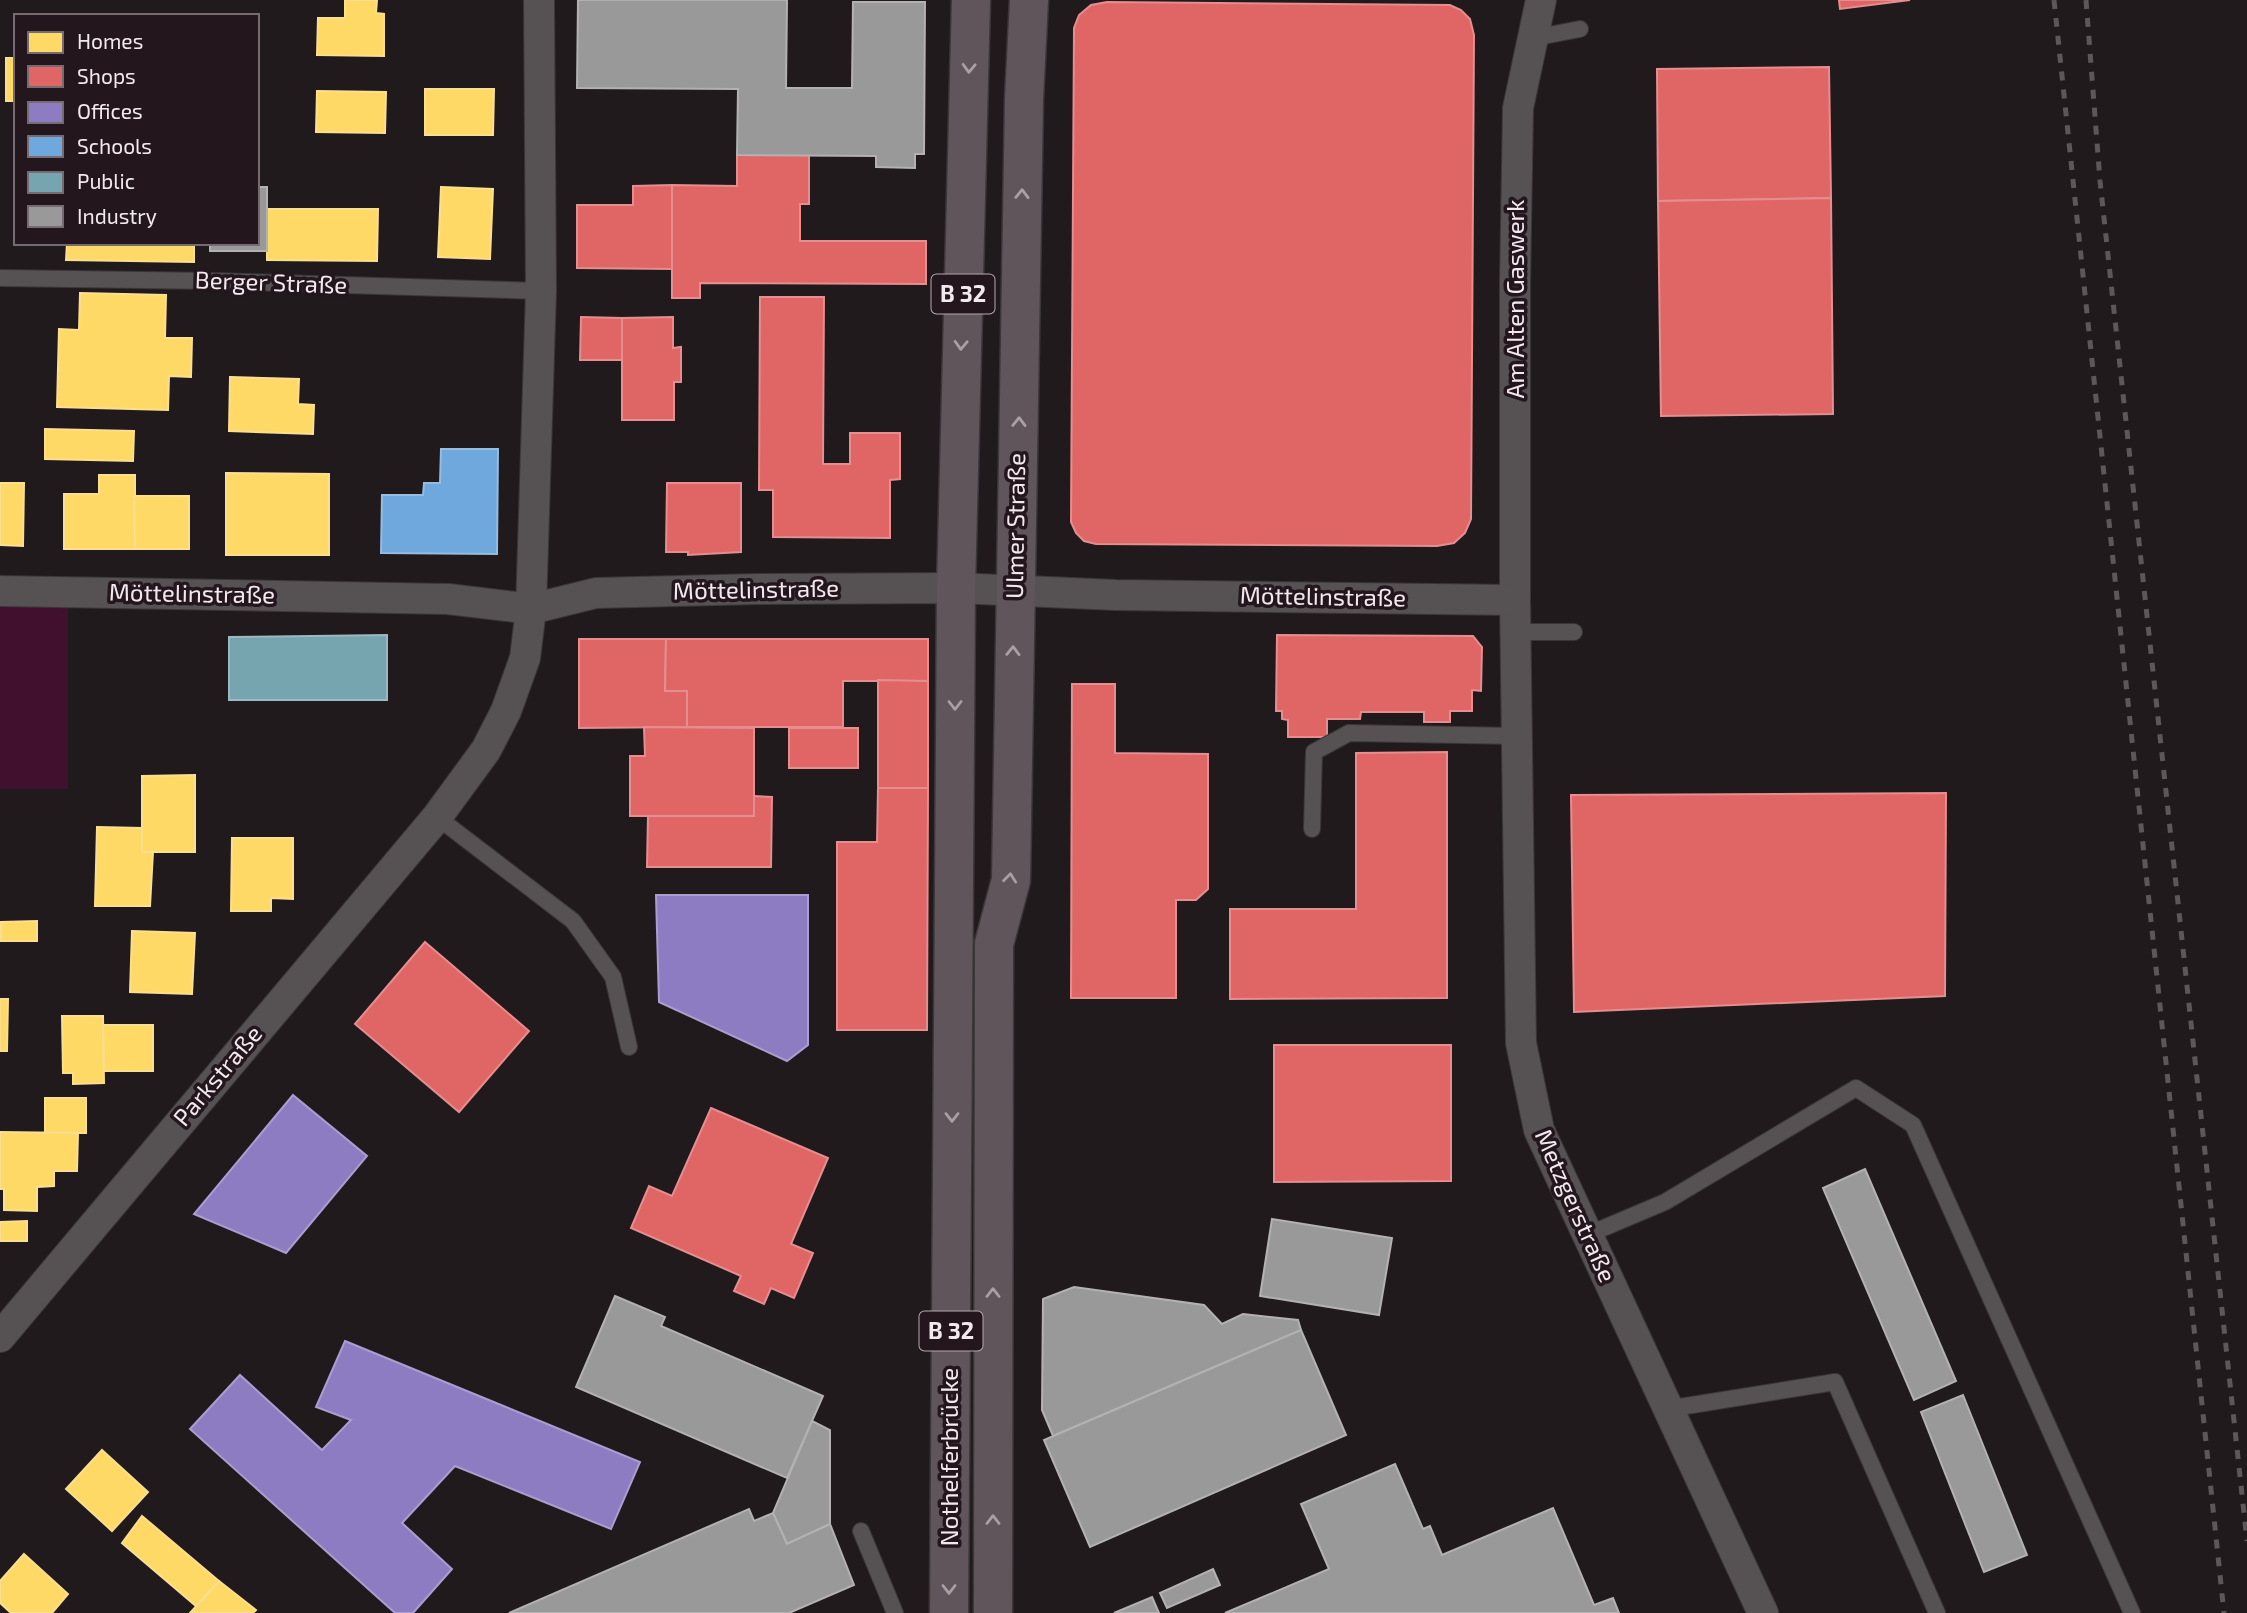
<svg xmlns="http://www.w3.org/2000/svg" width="2247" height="1613" viewBox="0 0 2247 1613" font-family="'Exo 2',sans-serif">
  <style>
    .green { fill: #42102f }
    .homes { fill: #ffd966; stroke: #fbde8f; stroke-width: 2 }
    .shops { fill: #e06666; stroke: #e58d8f; stroke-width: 2 }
    .offices { fill: #8e7cc3; stroke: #ac9dd0; stroke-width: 2 }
    .schools { fill: #6fa8dc; stroke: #96bce1; stroke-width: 2 }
    .public { fill: #76a5af; stroke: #9bb9c2; stroke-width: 2 }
    .industry { fill: #999; stroke: #b4b1b2; stroke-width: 2 }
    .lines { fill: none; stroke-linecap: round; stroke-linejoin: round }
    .lane-casing { stroke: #3b3739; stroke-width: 18 }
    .street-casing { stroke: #3b3739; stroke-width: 32 }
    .primary-casing { stroke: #3b3739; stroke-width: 41 }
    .lane { stroke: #565153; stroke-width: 16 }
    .street { stroke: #565153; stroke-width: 30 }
    .primary { stroke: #60555a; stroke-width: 38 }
    .rail { stroke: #5c5759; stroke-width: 5; stroke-dasharray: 9 9; stroke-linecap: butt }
    .oneway { stroke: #a99fa4 }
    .labels { text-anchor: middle; stroke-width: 7; stroke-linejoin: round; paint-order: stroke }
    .shield { fill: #23171d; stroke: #b4aaaf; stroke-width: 2 }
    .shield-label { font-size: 23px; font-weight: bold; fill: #f2e9ee }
    .street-label { font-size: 24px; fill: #f2e9ee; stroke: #23171d }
  </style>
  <rect width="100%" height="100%" fill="#201a1d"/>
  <!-- green -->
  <polygon class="green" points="68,590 68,789 0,789 0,591"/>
  <!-- homes -->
  <g class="homes">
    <polygon points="345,0 377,0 376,13 384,14 384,56 317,55 318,18 345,18"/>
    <rect x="6" y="58" width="10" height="43"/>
    <polygon points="425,89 494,89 493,135 425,135"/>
    <polygon points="317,91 386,92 385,133 316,132"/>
    <polygon points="441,187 493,189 490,259 438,257"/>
    <polygon points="267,209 378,209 377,261 267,260"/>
    <polygon points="67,243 194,243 194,262 66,260"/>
    <polygon points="80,293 166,295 165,338 192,338 191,377 169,376 168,410 57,407 59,329 79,330"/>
    <polygon points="230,377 299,379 298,404 314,405 313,434 229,431"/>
    <polygon points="45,429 134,431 133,461 45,459"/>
    <polygon points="226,473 329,474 329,555 226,555"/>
    <polygon points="99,475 135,475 135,549 64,549 64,494 99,494"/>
    <polygon points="0,483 24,483 23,546 0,545"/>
    <polygon points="134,496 189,496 189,549 135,549"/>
    <polygon points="195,775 195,852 142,852 142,776"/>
    <polygon points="97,827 142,828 142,852 153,852 150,906 95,906"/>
    <polygon points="232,838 293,838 293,899 271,898 271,911 231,911"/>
    <polygon points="37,921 37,941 1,941 1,922"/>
    <polygon points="132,931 195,933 192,994 130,992"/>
    <polygon points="0,999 8,999 7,1051 0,1051"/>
    <polygon points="62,1016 103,1016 104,1083 73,1084 73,1073 63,1073"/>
    <polygon points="103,1025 153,1025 153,1071 104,1071"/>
    <rect x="45" y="1098" width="41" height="35"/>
    <polygon points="0,1132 78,1133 77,1171 54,1171 54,1186 37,1187 37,1211 4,1210 4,1189 0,1189"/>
    <polygon points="27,1221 27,1241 0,1241 0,1222"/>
    <polygon points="102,1450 148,1492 112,1531 66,1489"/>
    <polygon points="142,1516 219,1581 196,1606 122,1543"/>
    <polygon points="24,1554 68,1594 52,1613 11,1613 0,1603 0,1581"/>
    <polygon points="219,1581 256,1610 253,1613 190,1613"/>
  </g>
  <!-- shops -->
  <g class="shops">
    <polygon points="1839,0 1910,0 1840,9"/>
    <polygon points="1107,2 1450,5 1461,10 1470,19 1474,35 1471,519 1465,533 1454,543 1437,546 1096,544 1084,541 1076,533 1071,522 1074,28 1079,15 1091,5"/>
    <polygon points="1829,67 1831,198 1658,201 1657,69"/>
    <polygon points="737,155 809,155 809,204 800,204 800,241 926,241 926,284 700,283 700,298 672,298 672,185 737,186"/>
    <polygon points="672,185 672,269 577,268 577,205 633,205 633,186"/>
    <polygon points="1831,198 1833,414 1661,416 1658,201"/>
    <polygon points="760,297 824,297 823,464 850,464 850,433 900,433 900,479 890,480 890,538 773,537 773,490 759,490"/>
    <polygon points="581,317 622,318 622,360 580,360"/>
    <polygon points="673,317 673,348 681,347 681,382 674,382 674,420 622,420 622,318"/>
    <polygon points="667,483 741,483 741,552 688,555 688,552 666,552"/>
    <polygon points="1277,635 1473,636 1482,647 1481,691 1472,690 1472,711 1450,711 1450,722 1424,722 1424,712 1361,712 1360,719 1327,719 1327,737 1288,737 1288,720 1282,719 1282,711 1276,711"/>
    <polygon points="579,639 666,639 665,691 687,691 687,727 579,728"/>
    <polygon points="666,639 928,639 928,681 843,681 843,727 687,727 687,691 665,691"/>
    <polygon points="878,680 928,681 928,788 878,788"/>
    <polygon points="1072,684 1115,684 1115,753 1208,754 1208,889 1196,900 1176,900 1176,998 1071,998"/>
    <polygon points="644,727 754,728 754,816 630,816 630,756 645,756"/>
    <rect x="789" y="728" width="69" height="40"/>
    <polygon points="1447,752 1447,998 1230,999 1230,909 1356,909 1356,753"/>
    <polygon points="878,788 928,788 927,1030 837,1030 837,842 877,842"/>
    <polygon points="1946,793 1945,996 1574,1012 1571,795"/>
    <polygon points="754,796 772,797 771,867 647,867 648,816 754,816"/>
    <polygon points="425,942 529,1031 459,1112 355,1024"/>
    <polygon points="1274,1045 1451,1045 1451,1181 1274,1182"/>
    <polygon points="711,1108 828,1158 791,1244 813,1253 794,1298 771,1288 764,1304 734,1291 741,1276 631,1228 649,1186 672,1196"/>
  </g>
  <!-- offices -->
  <g class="offices">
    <polygon points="656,895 808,895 808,1045 787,1061 659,1002"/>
    <polygon points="293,1095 367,1156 286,1253 194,1214"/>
    <polygon points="345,1341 640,1462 611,1529 455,1466 402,1523 452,1569 413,1613 395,1613 190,1429 240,1375 322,1450 351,1420 316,1407"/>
  </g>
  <!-- schools -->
  <polygon class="schools" points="441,449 498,449 497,554 381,553 382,495 423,495 424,483 440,483"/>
  <!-- public -->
  <polygon class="public" points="387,635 387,700 229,700 229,637"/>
  <!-- industry -->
  <g class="industry">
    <polygon points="578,0 787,0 786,88 852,88 853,2 925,2 924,154 915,154 915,168 876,167 876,156 737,155 738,89 577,88"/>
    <polygon points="257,187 267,187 267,251 210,251 210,243 257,243"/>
    <polygon points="1865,1169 1956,1381 1914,1400 1823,1188"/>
    <polygon points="1272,1219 1392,1238 1379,1315 1260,1296"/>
    <polygon points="1074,1287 1204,1305 1222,1324 1243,1314 1298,1320 1301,1330 1053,1436 1042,1410 1043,1299"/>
    <polygon points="615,1296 665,1317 661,1326 823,1396 787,1478 576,1387"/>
    <polygon points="1301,1330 1346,1435 1090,1547 1044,1440"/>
    <polygon points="1963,1395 2027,1555 1984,1572 1921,1412"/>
    <polygon points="812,1421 830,1430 830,1524 787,1544 773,1513"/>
    <polygon points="1395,1464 1423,1529 1430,1526 1442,1555 1553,1508 1594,1605 1613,1598 1619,1613 1225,1613 1329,1569 1301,1504"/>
    <polygon points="749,1509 754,1521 773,1513 787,1544 830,1524 854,1585 789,1613 509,1613"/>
    <polygon points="1213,1569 1220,1585 1167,1608 1160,1593"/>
    <polygon points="1152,1597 1159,1613 1114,1613"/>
  </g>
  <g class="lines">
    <!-- lane casing -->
    <g class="lane-casing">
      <g id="lane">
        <polyline points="1533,38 1580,29"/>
        <polyline points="0,278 212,281 541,291"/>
        <polyline points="1516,632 1574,632"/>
        <polyline points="437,817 573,921 613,977 629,1047"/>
        <polyline points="1312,829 1314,752 1349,733 1517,736"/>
        <polyline points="1587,1235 1665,1202 1856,1088 1913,1125 2132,1613"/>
        <polyline points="1667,1409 1835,1382 1937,1613"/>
        <polyline points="861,1531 895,1613"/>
      </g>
    </g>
    <!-- street casing -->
    <g class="street-casing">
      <g id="street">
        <polyline points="1541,0 1518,108 1515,283 1515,600 1521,1043 1539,1130 1763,1613"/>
        <polyline points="0,591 448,599 531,609 596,593 757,589 956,588 1116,595 1515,600"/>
        <polyline points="0,1337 437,817 486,750 506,711 525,658 531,609 541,291 539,0"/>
      </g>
    </g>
    <!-- primary casing -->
    <g class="primary-casing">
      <g id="primary">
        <polyline points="949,1613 956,588 971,0"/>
        <polyline points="993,1613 994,944 1011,880 1024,99 1029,0"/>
      </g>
    </g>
    <!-- lane -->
    <use href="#lane" class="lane"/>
    <!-- street -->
    <use href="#street" class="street"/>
    <!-- primary -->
    <use href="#primary" class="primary"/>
    <!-- rail -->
    <g class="rail">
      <polyline points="2054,0 2224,1613"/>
      <polyline points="2086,0 2100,181 2247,1541"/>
    </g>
  </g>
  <!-- one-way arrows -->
  <defs><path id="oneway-chevron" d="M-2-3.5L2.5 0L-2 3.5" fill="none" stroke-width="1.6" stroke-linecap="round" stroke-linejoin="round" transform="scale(1.75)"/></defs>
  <g class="oneway">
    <use href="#oneway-chevron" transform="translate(969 68) rotate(92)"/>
    <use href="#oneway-chevron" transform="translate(1022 194) rotate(-89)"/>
    <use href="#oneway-chevron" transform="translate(961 345) rotate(92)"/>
    <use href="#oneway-chevron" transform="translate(1019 422) rotate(-89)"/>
    <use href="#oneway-chevron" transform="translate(1013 651) rotate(-89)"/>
    <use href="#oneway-chevron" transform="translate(955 705) rotate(90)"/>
    <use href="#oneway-chevron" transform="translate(1010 878) rotate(-84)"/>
    <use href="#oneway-chevron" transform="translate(952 1117) rotate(90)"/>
    <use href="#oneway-chevron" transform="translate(993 1293) rotate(-90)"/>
    <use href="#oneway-chevron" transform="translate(993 1520) rotate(-90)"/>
    <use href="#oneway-chevron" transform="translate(949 1589) rotate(90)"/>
  </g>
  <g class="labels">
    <!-- shield labels -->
    <g class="shield">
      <rect x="931.5" y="274.5" width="63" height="39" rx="5"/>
      <rect x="919.5" y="1311.5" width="63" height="39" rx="5"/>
    </g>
    <g class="shield-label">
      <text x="963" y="302">B 32</text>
      <text x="951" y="1339">B 32</text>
    </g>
    <!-- street labels -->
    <g class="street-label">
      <text transform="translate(271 283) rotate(2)" y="8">Berger Straße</text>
      <text transform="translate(1516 299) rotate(-90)" y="8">Am Alten Gaswerk</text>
      <text transform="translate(1016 526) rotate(-89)" y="8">Ulmer Straße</text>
      <text transform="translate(756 590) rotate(-1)" y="8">Möttelinstraße</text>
      <text transform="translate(192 594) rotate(1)" y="8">Möttelinstraße</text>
      <text transform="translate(1323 597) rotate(1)" y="8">Möttelinstraße</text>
      <text transform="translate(218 1076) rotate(-50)" y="8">Parkstraße</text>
      <text transform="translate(1575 1206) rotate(66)" y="8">Metzgerstraße</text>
      <text transform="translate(950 1457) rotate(-90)" y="8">Nothelferbrücke</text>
    </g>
  </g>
  <!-- legend -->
  <rect x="14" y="14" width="245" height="231" fill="#23171d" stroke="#766b71" stroke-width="2"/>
  <rect x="28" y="32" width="35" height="21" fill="#ffd966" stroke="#766b71" stroke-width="2"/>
  <text x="77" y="49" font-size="21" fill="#f2e9ee">Homes</text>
  <rect x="28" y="66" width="35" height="21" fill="#e06666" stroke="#766b71" stroke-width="2"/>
  <text x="77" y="84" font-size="21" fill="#f2e9ee">Shops</text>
  <rect x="28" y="102" width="35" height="21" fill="#8e7cc3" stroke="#766b71" stroke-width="2"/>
  <text x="77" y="119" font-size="21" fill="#f2e9ee">Offices</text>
  <rect x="28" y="136" width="35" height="21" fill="#6fa8dc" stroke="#766b71" stroke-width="2"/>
  <text x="77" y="154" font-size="21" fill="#f2e9ee">Schools</text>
  <rect x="28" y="172" width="35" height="21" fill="#76a5af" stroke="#766b71" stroke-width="2"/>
  <text x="77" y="189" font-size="21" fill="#f2e9ee">Public</text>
  <rect x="28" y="206" width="35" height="21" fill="#999999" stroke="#766b71" stroke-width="2"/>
  <text x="77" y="224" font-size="21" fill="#f2e9ee">Industry</text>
</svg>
